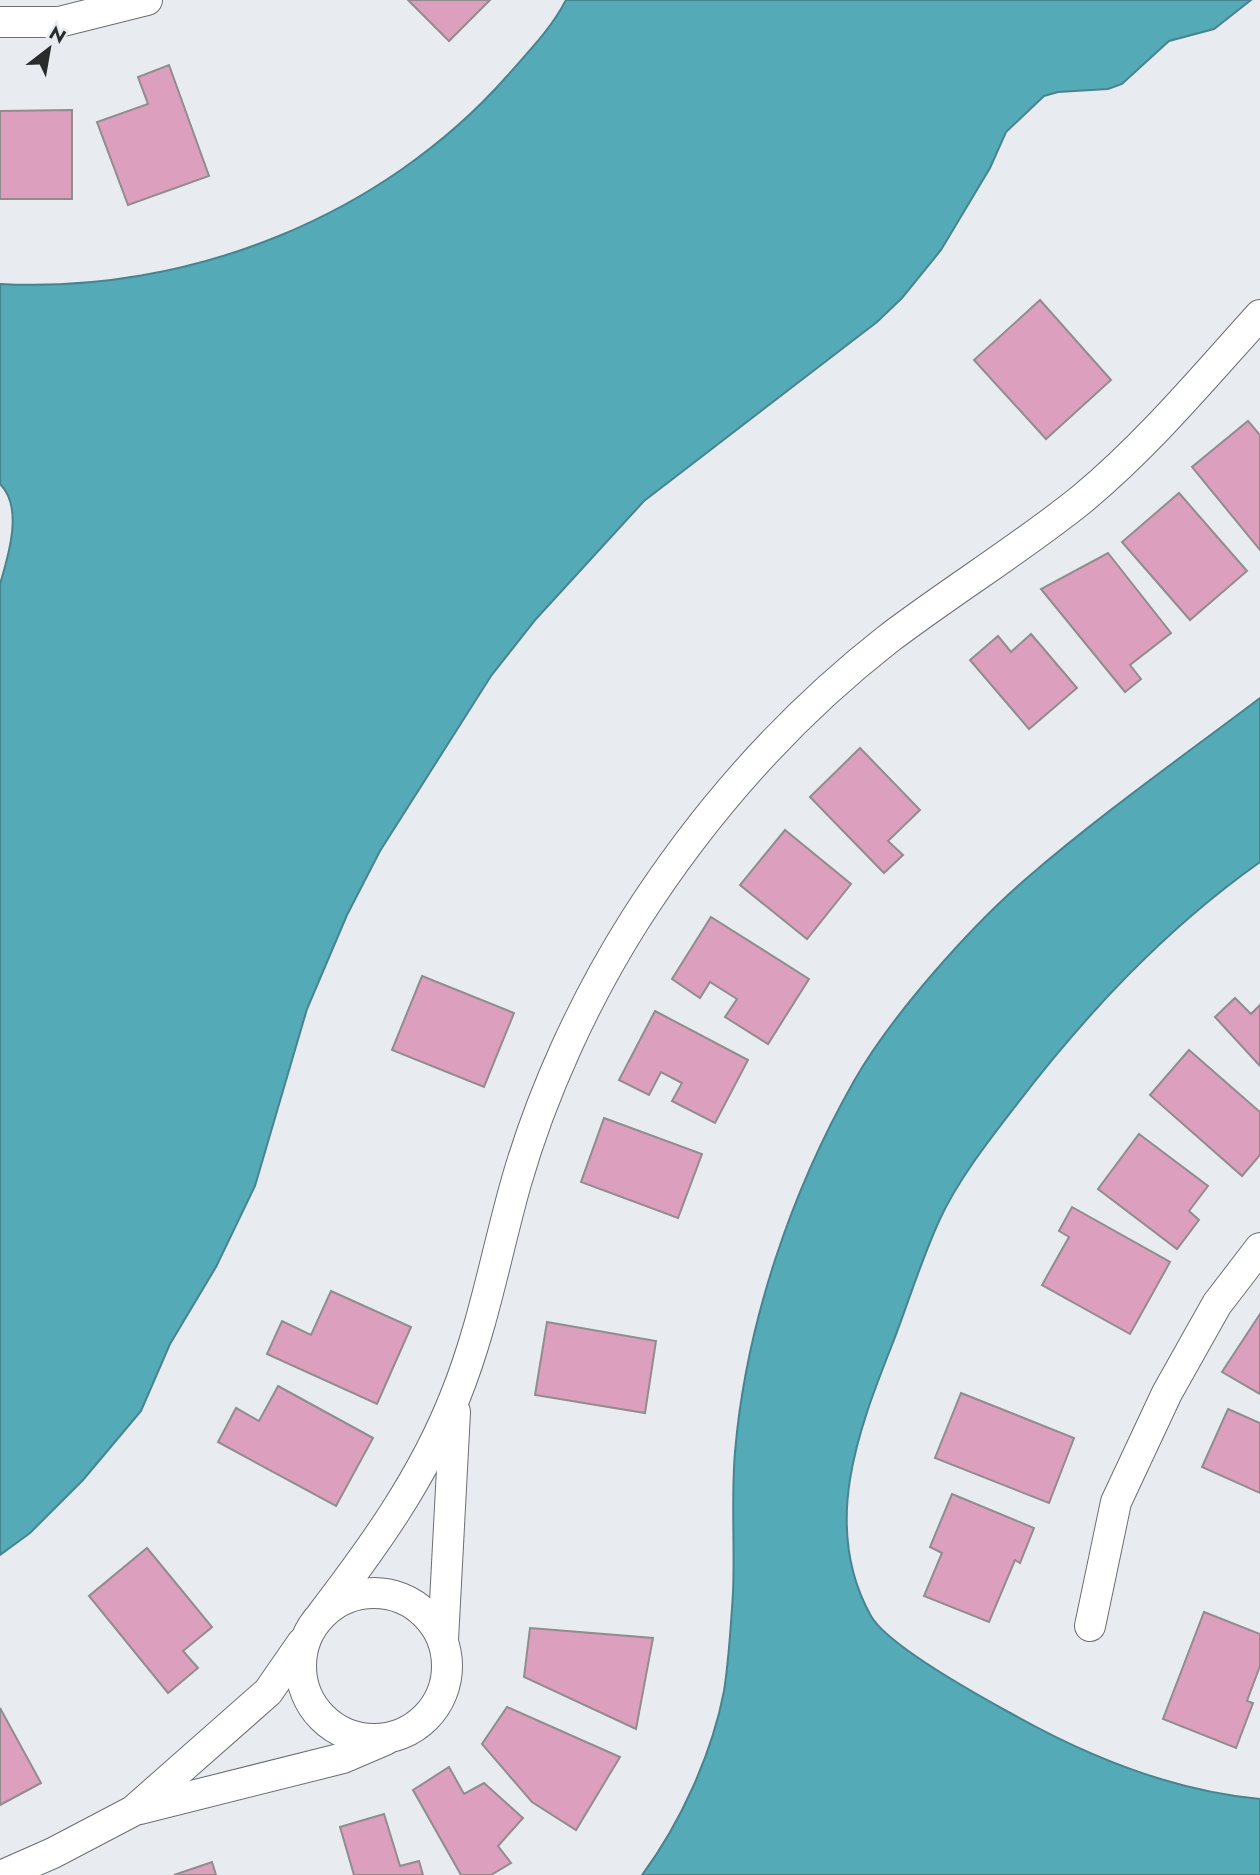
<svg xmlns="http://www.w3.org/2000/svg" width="1260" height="1875" viewBox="0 0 1260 1875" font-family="Jost,sans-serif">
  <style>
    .water { fill: #55aab7; stroke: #48848e; stroke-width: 2 }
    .building { fill: #dd9fbe; stroke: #918c8e; stroke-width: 2 }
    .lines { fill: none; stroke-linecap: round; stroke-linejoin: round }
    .street-casing { stroke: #6b6e72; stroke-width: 32 }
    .street { stroke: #fff; stroke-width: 30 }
  </style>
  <rect width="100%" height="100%" fill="#e8ecf1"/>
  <!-- water -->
  <g class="water">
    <path d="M566,0h685l-37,29 -45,12 -47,43 -14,5 -50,3 -14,4 -38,36 -16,36 -49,82 -39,48 -25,24 -233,179 -108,118 -45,57 -111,175 -33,64 -40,94 -52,177 -39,81 -46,77 -29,67 -58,69 -53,53 -30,22v-971c8,-27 24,-77 0,-100v-200c188,10 383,-67 508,-209 21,-24 43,-46 58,-75z"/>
    <path d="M1260,698v164c-96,68 -175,153 -246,246 -27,35 -56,72 -74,111 -19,41 -32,85 -48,126 -34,86 -71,182 -21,271 17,30 110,81 143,99 75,42 160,76 246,84v76h-618c38,-51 70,-121 82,-184 5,-32 7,-67 9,-98 2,-47 -2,-94 2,-141 11,-128 56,-260 119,-371 37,-65 116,-154 173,-203 74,-64 155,-121 233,-180z"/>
  </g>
  <!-- building -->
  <g class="building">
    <polygon points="408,0 490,0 449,41"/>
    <polygon points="169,65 209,176 128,205 97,122 148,104 138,77"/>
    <polygon points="72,110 72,199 0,199 0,111"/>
    <polygon points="1040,300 1111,380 1046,439 974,360"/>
    <polygon points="1248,421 1260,435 1260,550 1192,467"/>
    <polygon points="1179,493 1247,571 1190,620 1122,542"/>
    <polygon points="1108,553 1171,633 1130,665 1141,679 1125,692 1041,589"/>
    <polygon points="1031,634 1077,688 1029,729 970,660 998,636 1011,652"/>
    <polygon points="860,748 920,810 888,841 903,855 884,873 810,797"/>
    <polygon points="785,830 851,884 807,939 740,885"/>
    <polygon points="711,917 809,979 768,1044 725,1017 737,999 710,982 700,998 672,979"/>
    <polygon points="422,976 514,1013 484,1087 392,1050"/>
    <polygon points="1235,998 1251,1014 1260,1005 1260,1066 1215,1017"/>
    <polygon points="655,1011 748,1060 715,1123 672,1101 682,1083 661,1072 649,1095 619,1080"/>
    <polygon points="1189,1050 1260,1112 1260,1155 1242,1176 1150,1095"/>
    <polygon points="604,1118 702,1154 678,1218 581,1182"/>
    <polygon points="1139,1134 1208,1186 1189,1211 1199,1220 1177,1249 1098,1189"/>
    <polygon points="1072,1207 1170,1262 1130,1334 1042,1285 1069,1237 1059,1231"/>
    <polygon points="331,1291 411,1327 377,1404 267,1354 282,1321 311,1335"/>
    <polygon points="1260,1314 1260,1394 1222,1372"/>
    <polygon points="547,1322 656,1341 645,1413 535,1395"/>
    <polygon points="278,1386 373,1438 336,1506 218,1442 236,1408 259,1421"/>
    <polygon points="961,1393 1074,1438 1049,1503 935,1458"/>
    <polygon points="1228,1409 1260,1423 1260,1493 1202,1467"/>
    <polygon points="952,1494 1034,1528 1020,1563 1015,1560 989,1622 924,1596 942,1553 930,1547"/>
    <polygon points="147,1548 212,1627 183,1651 198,1668 168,1693 89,1596"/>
    <polygon points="1204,1612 1260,1634 1260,1666 1247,1701 1253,1703 1236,1748 1163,1719"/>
    <polygon points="530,1628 653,1638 636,1729 524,1677"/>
    <polygon points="507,1707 620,1757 576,1830 532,1802 482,1744"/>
    <polygon points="0,1708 41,1783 0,1805"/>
    <polygon points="449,1767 464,1794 484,1783 523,1818 498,1846 511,1863 491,1875 461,1875 413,1790"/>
    <polygon points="384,1814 400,1866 419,1861 423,1875 354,1875 340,1827"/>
    <polygon points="212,1862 216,1875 174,1875"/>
  </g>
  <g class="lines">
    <!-- street casing -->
    <g class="street-casing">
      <g id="street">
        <polyline points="0,22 59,22 147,0"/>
        <circle cx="374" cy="1666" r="73"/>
        <path d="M322,1614c52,-68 101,-136 133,-217 28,-69 41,-143 61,-214 26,-91 69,-184 119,-263 69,-108 152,-202 253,-281 63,-48 132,-90 194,-140 66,-55 121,-121 178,-184"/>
        <polyline points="1090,1626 1116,1502 1167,1393 1217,1304 1260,1248"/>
        <polyline points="443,1640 455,1412"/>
        <polyline points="140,1809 343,1758 385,1740"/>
        <polyline points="3,1875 53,1853 133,1811 268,1692 302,1643"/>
      </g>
    </g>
    <!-- street -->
    <use href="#street" class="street"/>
  </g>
  <!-- north arrow -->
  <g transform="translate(49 49) rotate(31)" stroke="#e8ecf1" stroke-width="5" paint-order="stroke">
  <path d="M0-5L12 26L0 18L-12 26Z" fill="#2a2b2d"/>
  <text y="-10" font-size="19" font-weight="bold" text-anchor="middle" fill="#2a2b2d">N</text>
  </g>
</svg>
